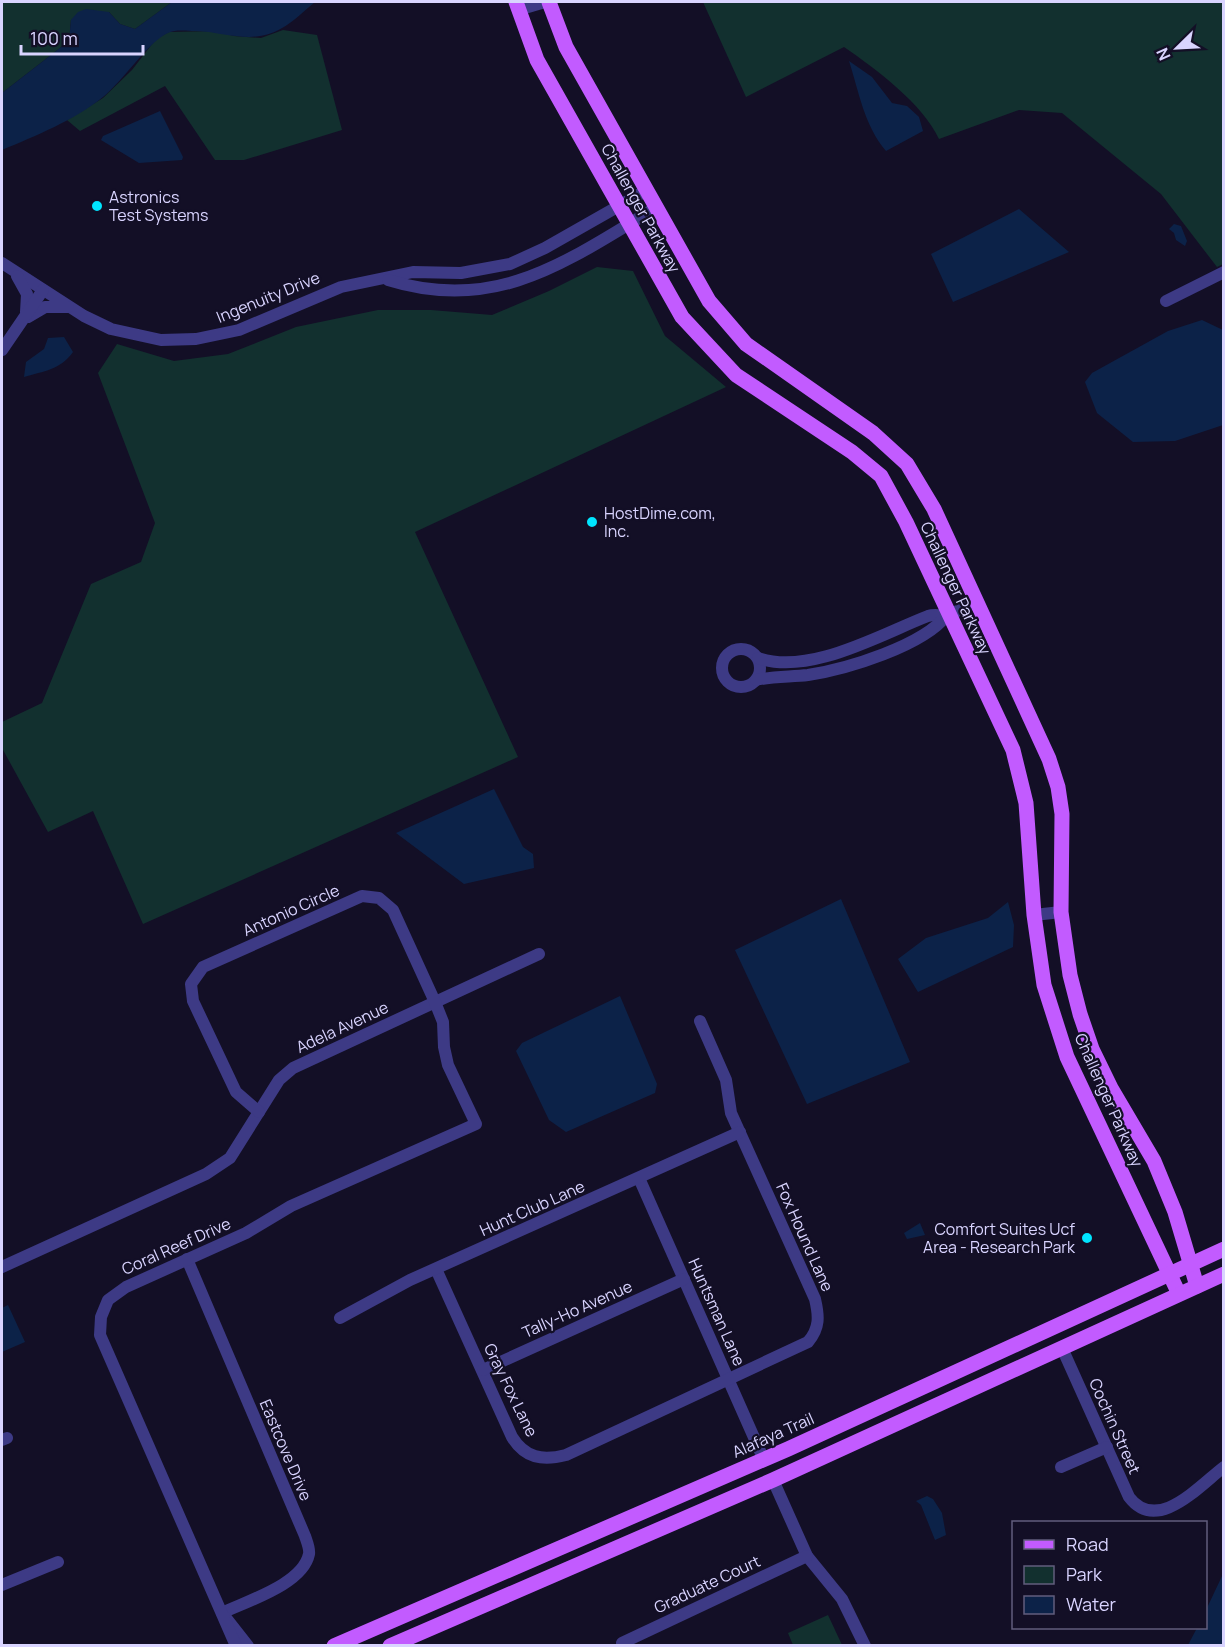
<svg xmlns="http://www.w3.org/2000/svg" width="1225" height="1647" viewBox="0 0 1225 1647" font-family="Manrope,sans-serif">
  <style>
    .green { fill: #12302f }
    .water { fill: #0c2248 }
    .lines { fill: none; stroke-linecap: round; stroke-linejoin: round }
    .minor { stroke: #3d3a85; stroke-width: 12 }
    .major { stroke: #c25bff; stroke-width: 15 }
    .poi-dot { fill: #00e5ff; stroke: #130f26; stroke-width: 2 }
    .labels { text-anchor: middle; stroke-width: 4.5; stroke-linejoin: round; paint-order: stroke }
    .poi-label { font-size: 16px; fill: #d9d4ff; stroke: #130f26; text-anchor: start }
    .street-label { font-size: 16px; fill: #d9d4ff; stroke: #130f26 }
  </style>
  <rect width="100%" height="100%" fill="#130f26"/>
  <!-- green -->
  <g class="green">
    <polygon points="2,2 172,2 135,29 120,24 109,12 71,20 69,41 2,93"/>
    <path d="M703,2h520v262l-6,3 -56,-73 -99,-81 -43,-3 -80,29c-16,-35 -63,-70 -95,-92l-98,50z"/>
    <polygon points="283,30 317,35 342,130 244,160 215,160 165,86 80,131 67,120 103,98 132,70 156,39 169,32 216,31 234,36 261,38"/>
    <polygon points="597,267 633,271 665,336 726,387 415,532 518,757 143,924 93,811 48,832 2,748 2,722 42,703 91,584 141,562 155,523 98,373 117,344 174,361 228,354 296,327 378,310 431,310 492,315 549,291"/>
    <polygon points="828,1615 842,1645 793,1645 788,1633"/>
  </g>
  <!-- water -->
  <g class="water">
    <path d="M172,2h143c-27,23 -41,39 -79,34 -14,-1 -26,-5 -41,-5 -8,0 -19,-2 -27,2 -18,7 -46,49 -65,64 -28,23 -68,39 -101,53v-57l67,-52 2,-21 7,-8 8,-3 23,3 11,12 15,5z"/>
    <path d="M849,61l23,16 20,26 15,3 12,11 4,14 -37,20c-22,-26 -27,-59 -37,-90z"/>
    <polygon points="160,111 183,157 182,160 139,163 101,140 103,136"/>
    <polygon points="1019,209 1069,252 953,302 931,254"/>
    <polygon points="1174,224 1181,226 1187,241 1185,246 1176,240 1174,233 1169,229"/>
    <polygon points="1202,320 1223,330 1223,425 1175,441 1133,442 1097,413 1085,382 1092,373 1168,331"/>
    <path d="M64,337l9,15c-13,18 -29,19 -49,25l2,-15 18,-13 4,-11z"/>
    <polygon points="494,789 523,847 533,854 534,868 464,884 396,833"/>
    <polygon points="841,899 910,1062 807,1104 735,950"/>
    <polygon points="1008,902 1014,925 1013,947 918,992 898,959 926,938 988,918"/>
    <polygon points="620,996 657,1084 655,1093 566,1132 549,1120 516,1051 522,1043"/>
    <polygon points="920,1223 925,1235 907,1239 904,1233"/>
    <polygon points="8,1305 25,1342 2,1352 2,1308"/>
    <polygon points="927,1496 933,1499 942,1513 946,1535 935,1540 921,1505 916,1501"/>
    <polygon points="1223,1574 1223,1645 1188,1645 1197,1628 1206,1628 1206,1610"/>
  </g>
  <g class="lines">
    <!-- minor -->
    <g class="minor">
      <polyline points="518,10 545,2"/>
      <polyline points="2,263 84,316 111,329 161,340 196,339 239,330 341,287 413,272 461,273 510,264 545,248 647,190"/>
      <polyline points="17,276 27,294 26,312"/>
      <path d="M388,280c109,34 179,-19 269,-73"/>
      <polyline points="1166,301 1224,272"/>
      <polyline points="28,317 45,307 68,307"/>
      <polyline points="2,350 43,290"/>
      <circle cx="741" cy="668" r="19"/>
      <path d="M758,658c52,18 123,-24 170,-42 6,-2 12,0 18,-1 10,-2 21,-9 30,-13"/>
      <path d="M756,680c17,-4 35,-3 52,-5 39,-6 115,-29 139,-60"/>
      <polyline points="1034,915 1061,912"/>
      <polyline points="639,1178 764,1460"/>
      <path d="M187,1259l118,277c2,6 5,13 4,18 -6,30 -62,47 -87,59"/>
      <polyline points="2,1267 206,1174 230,1158 279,1080 293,1068 539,954"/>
      <path d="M436,1269l76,168c13,21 30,24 54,18l242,-113c12,-14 11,-26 7,-43l-84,-186 -5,-33 -26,-59"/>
      <polyline points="340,1318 410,1280 740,1132"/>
      <path d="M1062,1348l67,149c28,37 69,-10 95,-30"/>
      <polyline points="483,1370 684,1279"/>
      <polyline points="2,1440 7,1438"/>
      <polyline points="1061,1467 1107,1447"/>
      <polyline points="773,1480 807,1556 842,1599 865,1646"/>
      <polyline points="2,1585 58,1562"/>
      <polyline points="226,1618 248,1646"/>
      <polyline points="622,1643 807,1556"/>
      <polyline points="236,1646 100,1335 101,1317 108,1300 126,1287 246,1233 291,1206 476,1124 448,1065 444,1047 443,1022 435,1002 393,910 379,898 362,896 203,967 191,984 193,1001 236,1092 259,1112"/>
    </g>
    <!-- major -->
    <g class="major">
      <polyline points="516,2 537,60 682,317 736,375 852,452 881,476 906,522 1013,750 1026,803 1034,915 1044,985 1067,1057 1179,1294"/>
      <polyline points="549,2 566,47 709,301 746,344 873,433 907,464 934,509 1049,759 1058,787 1062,814 1061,912 1070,975 1080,1014 1092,1049 1111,1088 1154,1161 1175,1212 1197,1286"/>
      <polyline points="334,1646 788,1449 1224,1249"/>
      <polyline points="390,1646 773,1480 1224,1274"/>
    </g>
  </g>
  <!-- markers -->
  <g class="poi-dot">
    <circle cx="97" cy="206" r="6"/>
    <circle cx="592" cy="522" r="6"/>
    <circle cx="1087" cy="1238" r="6"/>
  </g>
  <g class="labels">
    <!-- poi labels -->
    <g class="poi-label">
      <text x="109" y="203">Astronics<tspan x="109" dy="18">Test Systems</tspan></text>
      <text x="604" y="519">HostDime.com,<tspan x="604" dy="18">Inc.</tspan></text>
      <text x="1075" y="1235" text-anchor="end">Comfort Suites Ucf<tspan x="1075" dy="18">Area - Research Park</tspan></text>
    </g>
    <!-- street labels -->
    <g class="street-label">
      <text transform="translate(641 208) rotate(61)" y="6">Challenger Parkway</text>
      <text transform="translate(268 297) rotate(-22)" y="6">Ingenuity Drive</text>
      <text transform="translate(956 588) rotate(65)" y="6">Challenger Parkway</text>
      <text transform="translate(291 910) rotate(-24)" y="6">Antonio Circle</text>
      <text transform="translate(342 1027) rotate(-25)" y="6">Adela Avenue</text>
      <text transform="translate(1109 1100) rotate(66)" y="6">Challenger Parkway</text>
      <text transform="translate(532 1208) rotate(-24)" y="6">Hunt Club Lane</text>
      <text transform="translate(805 1237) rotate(66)" y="6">Fox Hound Lane</text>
      <text transform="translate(176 1246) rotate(-24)" y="6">Coral Reef Drive</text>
      <text transform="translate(577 1309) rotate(-24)" y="6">Tally-Ho Avenue</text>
      <text transform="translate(717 1312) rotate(66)" y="6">Huntsman Lane</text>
      <text transform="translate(511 1390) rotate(64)" y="6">Gray Fox Lane</text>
      <text transform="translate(1115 1426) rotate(66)" y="6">Cochin Street</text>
      <text transform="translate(773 1435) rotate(-24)" y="6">Alafaya Trail</text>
      <text transform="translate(286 1450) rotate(67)" y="6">Eastcove Drive</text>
      <text transform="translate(707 1584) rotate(-25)" y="6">Graduate Court</text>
    </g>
  </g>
  <!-- border -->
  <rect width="1225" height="1647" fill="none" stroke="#d9d4ff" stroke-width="6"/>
  <!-- legend -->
  <rect x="1012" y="1521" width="195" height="108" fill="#130f26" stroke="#625e7d" stroke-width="1.5"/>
  <rect x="1024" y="1540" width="30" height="9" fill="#c25bff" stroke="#625e7d" stroke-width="1.5"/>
  <text x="1066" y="1551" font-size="18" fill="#d9d4ff">Road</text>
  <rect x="1024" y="1566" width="30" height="18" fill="#12302f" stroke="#625e7d" stroke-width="1.5"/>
  <text x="1066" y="1581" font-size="18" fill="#d9d4ff">Park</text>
  <rect x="1024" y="1596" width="30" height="18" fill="#0c2248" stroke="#625e7d" stroke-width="1.5"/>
  <text x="1066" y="1611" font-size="18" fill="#d9d4ff">Water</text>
  <!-- north arrow -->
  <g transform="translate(1177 48) rotate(246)" stroke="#130f26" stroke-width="4.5" paint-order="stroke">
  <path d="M0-4.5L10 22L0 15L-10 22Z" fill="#d9d4ff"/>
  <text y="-9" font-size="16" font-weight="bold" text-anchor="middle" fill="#d9d4ff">N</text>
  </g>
  <!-- scale -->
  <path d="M21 45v9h122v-9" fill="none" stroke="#d9d4ff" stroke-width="3"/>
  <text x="30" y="45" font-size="18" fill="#d9d4ff" stroke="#130f26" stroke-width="4.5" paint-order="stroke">100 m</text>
</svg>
